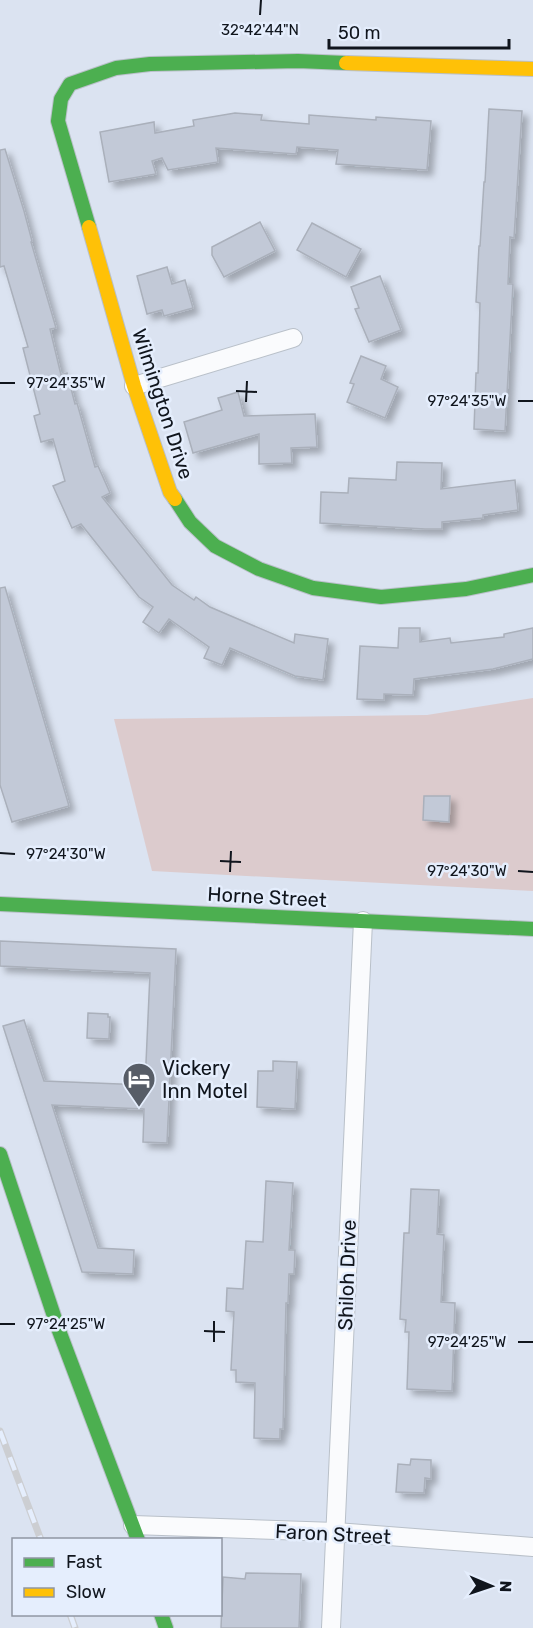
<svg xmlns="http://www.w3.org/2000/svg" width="533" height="1628" viewBox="0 0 533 1628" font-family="Rubik,sans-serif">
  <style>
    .green { fill: #dccbcd }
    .building { fill: #c2c9d7; stroke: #aab0bb; stroke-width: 1.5; filter: url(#shadow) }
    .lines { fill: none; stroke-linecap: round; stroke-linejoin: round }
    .street-casing { stroke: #b9c0c9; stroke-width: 20 }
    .fast-casing { stroke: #b9c0c9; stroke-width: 16 }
    .slow-casing { stroke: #b9c0c9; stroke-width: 16 }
    .street { stroke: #fafbfd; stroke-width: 18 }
    .fast { stroke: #4caf50; stroke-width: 14 }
    .slow { stroke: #ffc107; stroke-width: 14 }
    .rail-casing { stroke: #ccced2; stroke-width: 7 }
    .rail { stroke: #e5eefd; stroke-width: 4.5; stroke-dasharray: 14; stroke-linecap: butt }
    .ticks { fill: none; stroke: #10151d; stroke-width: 2 }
    .labels { text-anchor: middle; stroke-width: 5; stroke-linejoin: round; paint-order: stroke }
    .street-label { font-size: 20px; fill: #10151d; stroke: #e5eefd }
    .poi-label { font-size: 20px; fill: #10151d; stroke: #e5eefd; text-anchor: start }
    .ticks-label { font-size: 15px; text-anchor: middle; fill: #10151d; stroke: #e5eefd; stroke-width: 5; stroke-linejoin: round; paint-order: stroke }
  </style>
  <defs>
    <filter id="shadow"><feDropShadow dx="5.5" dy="5.5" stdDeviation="3" flood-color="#0004"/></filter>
  </defs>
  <rect width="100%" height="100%" fill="#dbe3f1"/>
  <!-- green -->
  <polygon class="green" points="533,698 533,891 152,871 114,719 427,715"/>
  <!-- building -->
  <g class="building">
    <polygon points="489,109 522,111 514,238 510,237 508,284 513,284 505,431 474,429 476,373 478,373 480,303 476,302 479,246 480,246 484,182 485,182"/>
    <polygon points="235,113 262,115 261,120 309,124 309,115 376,120 376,117 431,121 427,170 336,164 338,150 297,147 296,154 216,148 218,162 168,170 162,158 152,161 156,174 109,182 100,132 154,122 155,133 194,126 193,120"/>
    <polygon points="5,149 24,211 32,241 31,242 56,328 50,329 61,375 67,373 75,404 77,403 95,467 98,466 110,493 102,497 172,585 194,600 196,597 210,607 294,643 295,634 328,639 323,680 295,676 230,648 222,665 204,658 209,647 169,619 159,633 143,622 153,607 139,597 81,524 72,528 53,486 65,481 53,439 41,442 34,416 40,414 23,348 28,347 4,266 0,267 0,150"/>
    <polygon points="260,222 275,251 224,277 212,255 212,247"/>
    <polygon points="312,223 361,249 346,277 297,250"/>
    <polygon points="167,267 172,284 185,280 193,308 164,316 162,310 147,314 137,276"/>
    <polygon points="380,276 401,330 369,342 355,309 359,308 351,287"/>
    <polygon points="361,356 386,366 381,379 398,387 385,418 347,402 354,384 350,383"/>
    <polygon points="238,392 244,416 315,414 317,447 291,448 292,463 259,464 259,434 193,453 184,422 222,410 218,398"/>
    <polygon points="397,462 442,463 441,489 515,480 518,510 483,515 483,518 442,522 442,529 425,529 320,523 321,492 348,493 349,478 396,480"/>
    <polygon points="5,587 69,806 12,822 0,785 0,588"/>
    <polygon points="399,628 420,628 420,642 450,638 451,643 504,637 504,634 533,628 533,659 493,669 414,679 413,695 384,694 384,700 357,699 360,646 398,648"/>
    <polygon points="424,796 450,796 449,822 423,820"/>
    <polygon points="0,941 176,949 167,1143 143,1142 144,1109 52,1105 98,1248 134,1250 133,1274 82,1272 3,1026 24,1020 44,1081 145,1085 150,973 0,966"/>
    <polygon points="88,1013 108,1014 108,1017 110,1017 109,1039 87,1038"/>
    <polygon points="273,1061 297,1062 295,1109 257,1107 258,1071 273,1071"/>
    <polygon points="266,1181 293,1183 289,1250 295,1250 294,1274 289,1274 288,1303 286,1303 283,1429 280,1429 280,1439 254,1438 255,1383 236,1382 236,1370 231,1370 234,1312 226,1311 227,1288 243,1289 246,1241 263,1242"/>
    <polygon points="411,1189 439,1190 437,1234 444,1235 441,1302 455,1303 452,1391 407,1389 409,1332 405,1332 406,1320 400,1319 404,1233 409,1233"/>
    <polygon points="411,1459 431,1460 431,1479 425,1478 424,1493 396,1492 398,1464 410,1465"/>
    <polygon points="246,1573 301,1574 299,1628 221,1628 223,1577 245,1579"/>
  </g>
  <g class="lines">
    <!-- street casing -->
    <g class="street-casing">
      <g id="street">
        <polyline points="134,386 293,338"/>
        <polyline points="133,1525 336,1532 533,1547"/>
        <polyline points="331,1628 363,921"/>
      </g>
    </g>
    <!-- fast casing -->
    <g class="fast-casing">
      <g id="fast">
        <polyline points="89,227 58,121 61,99 70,84 116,68 150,64 298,61 346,63"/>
        <polyline points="175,499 190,522 215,546 259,569 313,588 381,597 466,589 533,575"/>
        <polyline points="0,904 533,929"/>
        <polyline points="0,1154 58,1328 138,1540"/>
        <polyline points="161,1614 166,1628"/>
      </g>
    </g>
    <!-- slow casing -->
    <g class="slow-casing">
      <g id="slow">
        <polyline points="346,63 533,69"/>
        <polyline points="89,227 134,386 170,492 175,499"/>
      </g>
    </g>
    <!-- street -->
    <use href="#street" class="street"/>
    <!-- fast -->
    <use href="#fast" class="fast"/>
    <!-- slow -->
    <use href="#slow" class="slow"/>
    <!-- rail casing -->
    <g class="rail-casing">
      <g id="rail">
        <polyline points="0,1431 41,1540"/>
        <polyline points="70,1614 75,1628"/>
      </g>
    </g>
    <!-- rail -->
    <use href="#rail" class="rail"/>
  </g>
  <!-- ticks -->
  <path class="ticks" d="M260,15l1,-15M0,383h15M236,391l21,1M518,401h15M246,402l1,-21M0,853l15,1M220,861l21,1M518,871l15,1M230,872l1,-21M0,1324h15M204,1331l21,1M214,1342v-21M518,1342h15"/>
  <!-- icons -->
  <defs>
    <g id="hotel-pin" transform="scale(1.725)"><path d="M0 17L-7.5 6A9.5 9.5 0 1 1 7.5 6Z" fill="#575d67" stroke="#e5eefd"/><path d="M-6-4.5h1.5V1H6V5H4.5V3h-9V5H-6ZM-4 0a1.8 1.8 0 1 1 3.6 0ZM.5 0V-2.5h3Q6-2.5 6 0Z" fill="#fff"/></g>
  </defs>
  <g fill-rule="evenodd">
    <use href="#hotel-pin" x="139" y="1079"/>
  </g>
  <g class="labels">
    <!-- street labels -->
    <g class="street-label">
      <text transform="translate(163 404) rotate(72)" y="7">Wilmington Drive</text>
      <text transform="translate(267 897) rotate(3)" y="7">Horne Street</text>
      <text transform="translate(347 1275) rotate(-88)" y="7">Shiloh Drive</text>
      <text transform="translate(333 1534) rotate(3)" y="7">Faron Street</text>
    </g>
    <!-- poi labels -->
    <g class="poi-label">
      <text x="162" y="1075">Vickery<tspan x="162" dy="23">Inn Motel</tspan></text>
    </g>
  </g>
  <g class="ticks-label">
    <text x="260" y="35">32°42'44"N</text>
    <text x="66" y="388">97°24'35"W</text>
    <text x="467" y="406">97°24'35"W</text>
    <text x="66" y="859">97°24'30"W</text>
    <text x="467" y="876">97°24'30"W</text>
    <text x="66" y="1329">97°24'25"W</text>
    <text x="467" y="1347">97°24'25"W</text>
  </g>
  <!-- legend -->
  <rect x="12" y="1538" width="210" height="78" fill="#e5eefd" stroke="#9097a3" stroke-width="1.5"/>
  <rect x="24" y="1558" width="30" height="9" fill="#4caf50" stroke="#9097a3" stroke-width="1.5"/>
  <text x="66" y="1568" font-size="18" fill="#10151d">Fast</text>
  <rect x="24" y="1588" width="30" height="9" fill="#ffc107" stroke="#9097a3" stroke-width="1.5"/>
  <text x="66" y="1598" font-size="18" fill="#10151d">Slow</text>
  <!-- north arrow -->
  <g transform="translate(491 1586) rotate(92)" stroke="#e5eefd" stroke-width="4.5" paint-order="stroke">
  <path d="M0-4.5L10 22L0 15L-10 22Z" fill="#10151d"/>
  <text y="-9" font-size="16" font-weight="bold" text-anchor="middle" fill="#10151d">N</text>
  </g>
  <!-- scale -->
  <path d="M329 39v9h180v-9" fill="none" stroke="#10151d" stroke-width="3"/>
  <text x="338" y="39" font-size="18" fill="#10151d" stroke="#e5eefd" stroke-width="4.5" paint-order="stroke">50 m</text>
</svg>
